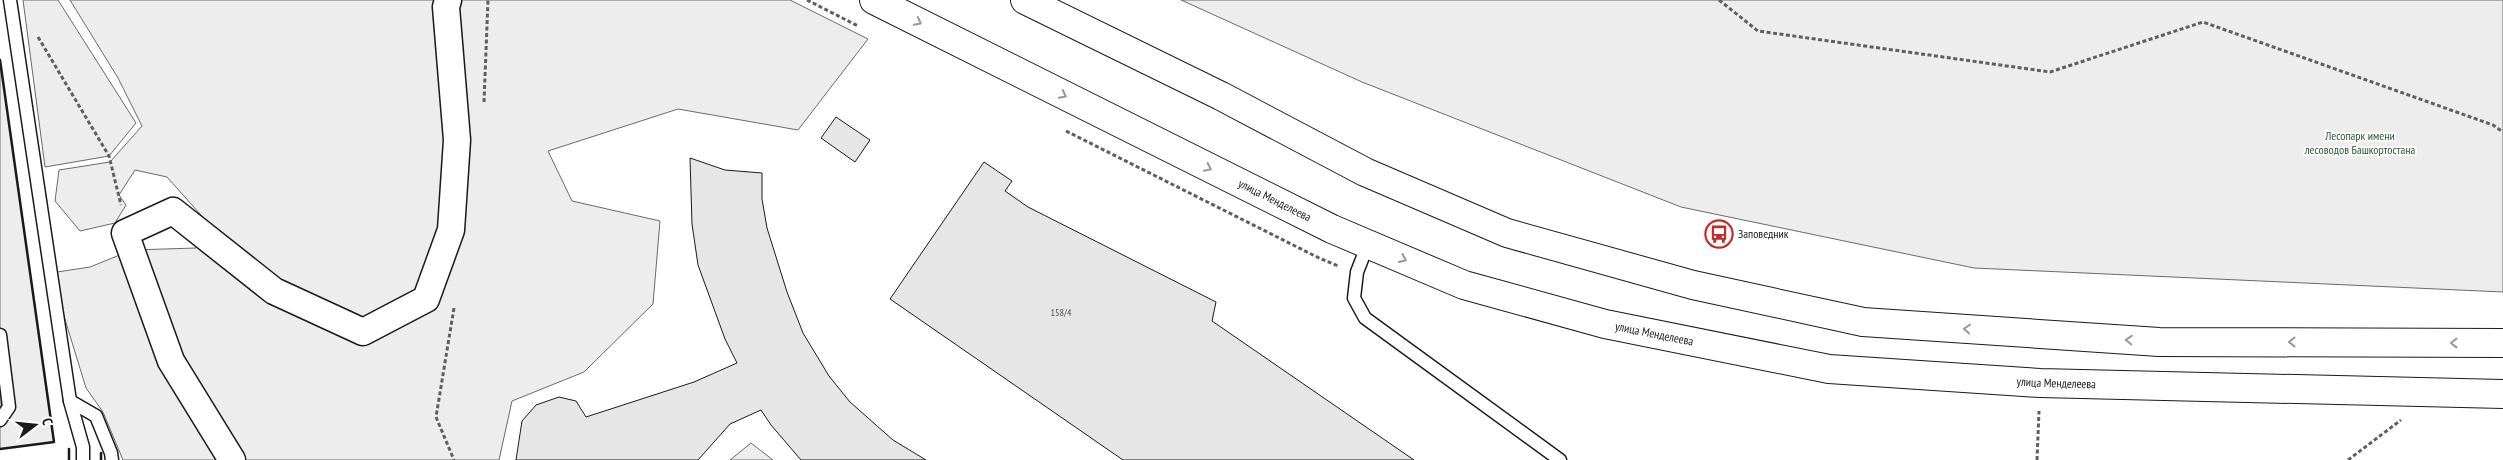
<svg xmlns="http://www.w3.org/2000/svg" width="2503" height="460" viewBox="0 0 2503 460" font-family="'PT Sans Narrow',sans-serif">
  <style>
    .built { fill: #ededed; stroke: #6a6a6a }
    .building { fill: #e6e6e6; stroke: #1a1a1a }
    .lines { fill: none; stroke-linecap: round; stroke-linejoin: round }
    .lane-casing { stroke: #1a1a1a; stroke-width: 15 }
    .street-casing { stroke: #1a1a1a; stroke-width: 29 }
    .secondary-casing { stroke: #1a1a1a; stroke-width: 30 }
    .path { stroke: #5f5f5f; stroke-width: 3; stroke-dasharray: 4 2.5; stroke-linecap: butt }
    .lane { stroke: #fff; stroke-width: 12 }
    .street { stroke: #fff; stroke-width: 26 }
    .secondary { stroke: #fff; stroke-width: 28 }
    .wall { stroke: #1a1a1a; stroke-width: 2.5 }
    .oneway { stroke: #989898 }
    .labels { text-anchor: middle; stroke-width: 4; stroke-linejoin: round; paint-order: stroke }
    .number-label { font-size: 10px; fill: #4d4d4d }
    .park-label { font-size: 12px; fill: #2b5a34; stroke: #fff }
    .street-label { font-size: 12px; fill: #1a1a1a; stroke: #fff }
    .poi-label { font-size: 12px; fill: #1a1a1a; stroke: #fff; text-anchor: start }
  </style>
  <rect width="100%" height="100%" fill="#fff"/>
  <!-- built -->
  <g class="built">
    <polygon points="23,0 58,0 136,123 109,156 45,167"/>
    <polygon points="70,0 790,0 868,39 798,130 678,109 548,151 572,201 660,221 653,304 584,372 512,401 499,460 123,460 103,412 86,388 63,313 57,272 90,267 132,250 196,248 208,223 167,177 135,170 119,195 126,205 115,223 80,231 55,201 59,170 110,162 142,126 118,78"/>
    <polygon points="1181,0 2503,0 2503,292 1974,268 1681,207 1362,82"/>
    <polygon points="0,60 54,442 0,449"/>
    <polygon points="751,443 773,460 730,460"/>
  </g>
  <!-- building -->
  <g class="building">
    <polygon points="836,117 870,140 855,162 821,138"/>
    <polygon points="690,158 725,170 762,173 762,199 767,228 787,292 803,333 829,376 850,402 893,440 926,460 801,460 771,425 761,410 730,424 698,460 516,460 522,421 536,405 559,397 576,401 586,417 694,382 737,363 725,339 698,265 692,224"/>
    <polygon points="984,162 1012,181 1005,191 1028,207 1216,302 1212,321 1414,460 1123,460 890,299"/>
  </g>
  <g class="lines">
    <!-- lane casing -->
    <g class="lane-casing">
      <g id="lane">
        <polyline points="10,0 70,401 83,447 83,460"/>
        <polyline points="1368,244 1357,272 1354,298 1365,318 1560,460"/>
        <polyline points="0,335 9,407 0,420"/>
        <polyline points="70,401 96,416 111,453 112,460"/>
      </g>
    </g>
    <!-- street casing -->
    <g class="street-casing">
      <polyline id="street" points="232,460 171,361 125,233 173,211 274,291 363,332 426,299 451,230 457,140 446,7 448,0"/>
    </g>
    <!-- secondary casing -->
    <g class="secondary-casing">
      <g id="secondary">
        <path id="s1" d="M874,0l458,229 132,56 141,39 224,45 211,14 463,11"/>
        <polyline points="1025,0 1221,96 1365,172 1507,233 1693,285 1863,322 2159,342 2503,343"/>
      </g>
    </g>
    <!-- path -->
    <g class="path">
      <polyline points="807,0 858,26"/>
      <polyline points="1719,0 1758,31 2050,72 2203,22 2493,125 2503,132"/>
      <polyline points="38,37 109,156 121,205"/>
      <polyline points="484,102 488,0"/>
      <polyline points="1066,131 1319,258 1338,266"/>
      <polyline points="454,308 436,417 454,460"/>
      <polyline points="2037,460 2039,411"/>
      <polyline points="2348,460 2401,420"/>
    </g>
    <!-- lane -->
    <use href="#lane" class="lane"/>
    <!-- street -->
    <use href="#street" class="street"/>
    <!-- secondary -->
    <use href="#secondary" class="secondary"/>
    <!-- wall -->
    <g class="wall">
      <polyline points="0,60 54,442 0,449"/>
      <polyline points="69,460 69,449"/>
      <polyline points="101,460 101,453"/>
    </g>
  </g>
  <!-- one-way arrows -->
  <defs><path id="oneway-chevron" d="M-2-3.5L2.5 0L-2 3.5" fill="none" stroke-width="1.6" stroke-linecap="round" stroke-linejoin="round" transform="scale(1.25)"/></defs>
  <g class="oneway">
    <use href="#oneway-chevron" transform="translate(918 22) rotate(27)"/>
    <use href="#oneway-chevron" transform="translate(1063 95) rotate(27)"/>
    <use href="#oneway-chevron" transform="translate(1208 168) rotate(26)"/>
    <use href="#oneway-chevron" transform="translate(1403 259) rotate(23)"/>
    <use href="#oneway-chevron" transform="translate(1967 329) rotate(-176)"/>
    <use href="#oneway-chevron" transform="translate(2129 340) rotate(-176)"/>
    <use href="#oneway-chevron" transform="translate(2292 342) rotate(-180)"/>
    <use href="#oneway-chevron" transform="translate(2454 343) rotate(-180)"/>
  </g>
  <!-- icons -->
  <defs>
    <g id="bus-ring" transform="scale(1.4375)"><circle r="9.5" fill="#fff" stroke="#c62828" stroke-width="1.5"/><path d="M-5-6H5V4H4V6H2V4H-2V6H-4V4H-5ZM-3.5-4V0h7V-4ZM-3.5 1.2v1.5H-2V1.2ZM2 1.2v1.5H3.5V1.2Z" fill="#c62828"/></g>
  </defs>
  <g fill-rule="evenodd">
    <use href="#bus-ring" x="1719" y="234"/>
  </g>
  <g class="labels">
    <!-- number labels -->
    <g class="number-label">
      <text x="1061" y="316">158/4</text>
    </g>
    <!-- park labels -->
    <g class="park-label">
      <text x="2360" y="140">Лесопарк имени<tspan x="2360" dy="14">лесоводов Башкортостана</tspan></text>
    </g>
    <!-- street labels -->
    <g class="street-label">
      <text dy="4" stroke="none"><textPath href="#s1" startOffset="448">улица Менделеева</textPath></text>
      <text dy="4" stroke="none"><textPath href="#s1" startOffset="852">улица Менделеева</textPath></text>
      <text dy="4" stroke="none"><textPath href="#s1" startOffset="1258">улица Менделеева</textPath></text>
    </g>
    <!-- poi labels -->
    <g class="poi-label">
      <text x="1738" y="238">Заповедник</text>
    </g>
  </g>
  <!-- north arrow -->
  <g transform="translate(35 425) rotate(74)" stroke="#ffffff" stroke-width="4" paint-order="stroke">
  <path d="M0-4L9 19L0 12L-9 19Z" fill="#1a1a1a"/>
  <text y="-8" font-size="14" font-weight="bold" text-anchor="middle" fill="#1a1a1a">С</text>
  </g>
</svg>
